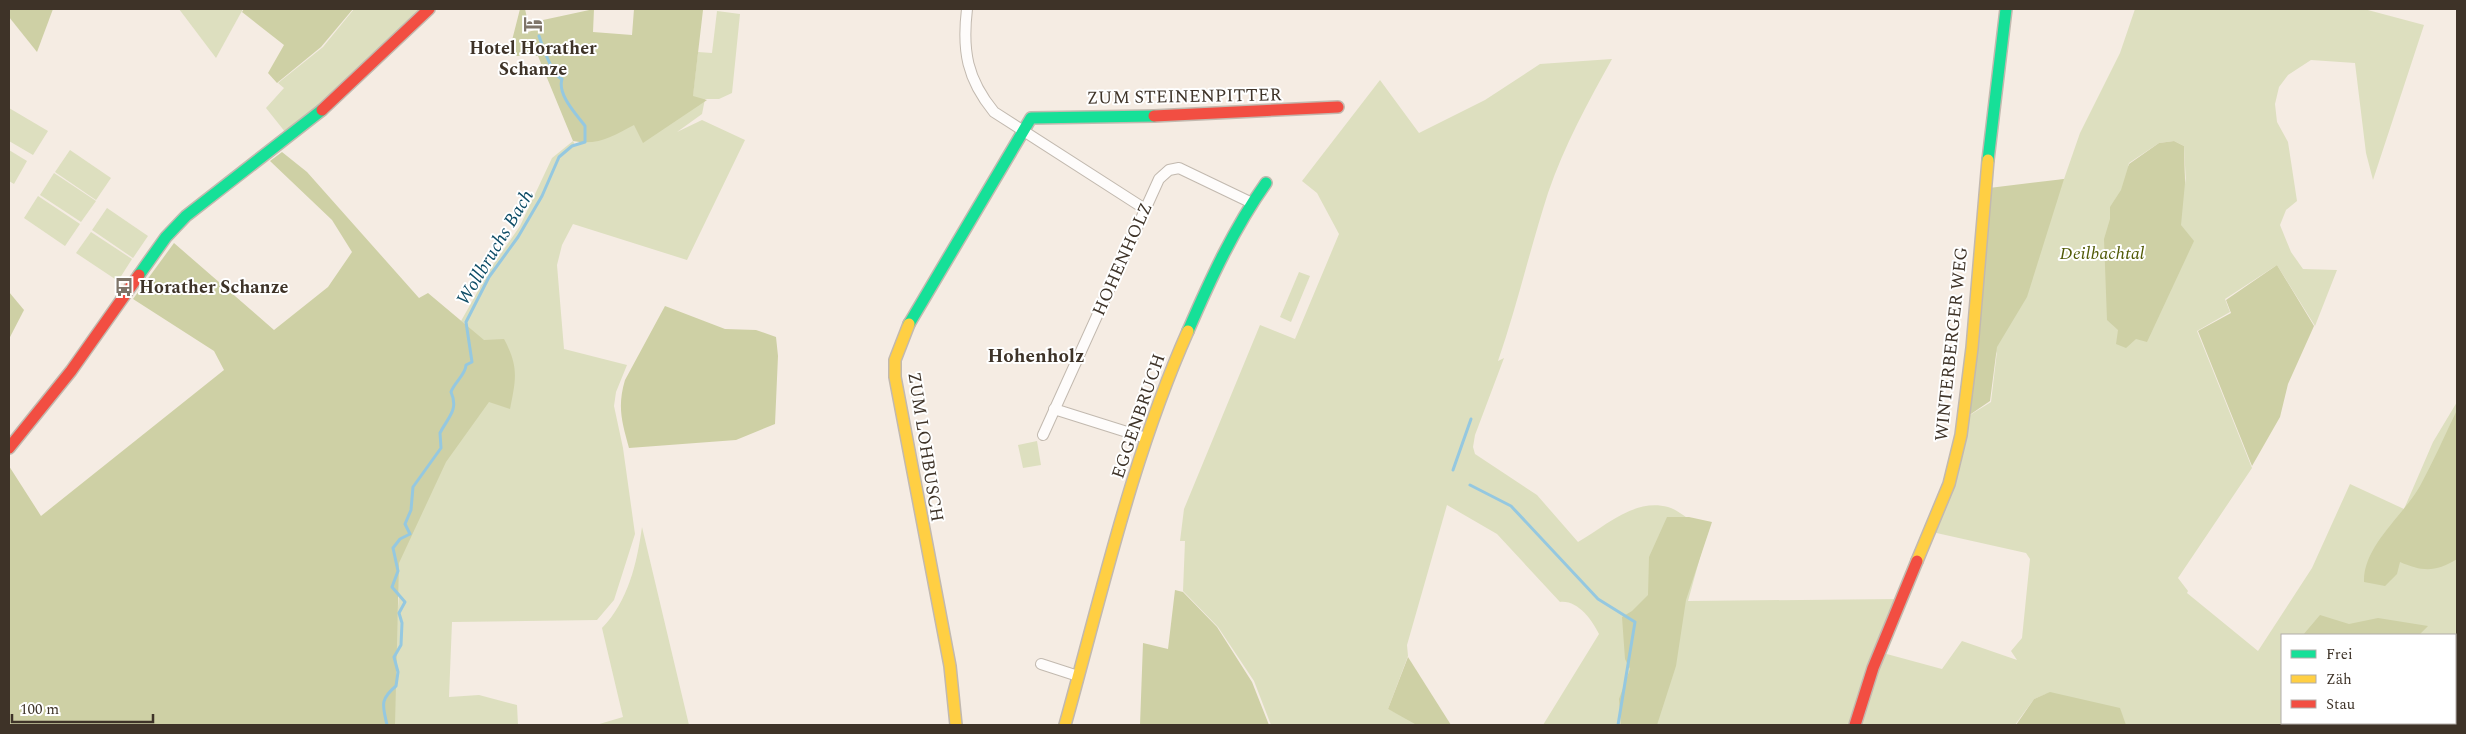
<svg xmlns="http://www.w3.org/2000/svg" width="2466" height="734" viewBox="0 0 2466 734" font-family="Spectral,serif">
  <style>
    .green { fill: #dddfbf; fill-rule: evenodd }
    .forest { fill: #ced0a5 }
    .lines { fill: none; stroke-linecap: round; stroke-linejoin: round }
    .stream { stroke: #95c8e0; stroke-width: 3 }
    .street-casing { stroke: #c2b9af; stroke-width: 12 }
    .fast-casing { stroke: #c2b9af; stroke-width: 14 }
    .slow-casing { stroke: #c2b9af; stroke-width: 14 }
    .jam-casing { stroke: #c2b9af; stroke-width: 14 }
    .street { stroke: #fefcfb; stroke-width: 10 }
    .fast { stroke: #16e098; stroke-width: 11 }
    .slow { stroke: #ffcf43; stroke-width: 11 }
    .jam { stroke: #f24e42; stroke-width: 11 }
    .labels { text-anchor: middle; stroke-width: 4; stroke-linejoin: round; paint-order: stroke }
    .poi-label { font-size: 18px; font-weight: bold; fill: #3e3328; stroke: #fff }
    .street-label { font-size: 18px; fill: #3e3328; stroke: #fff }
    .park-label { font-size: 18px; font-style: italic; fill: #515a07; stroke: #fff }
    .water-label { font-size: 19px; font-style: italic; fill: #0d4c66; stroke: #fff }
    .neighbourhood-label { font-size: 19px; font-weight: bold; fill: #3e3328; stroke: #fff }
  </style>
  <rect width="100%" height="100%" fill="#f5ece3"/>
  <!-- green -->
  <g class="green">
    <polygon points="179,9 243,9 216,58"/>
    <polygon points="354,9 425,9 341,87 286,133 266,108 284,88 278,83 323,47"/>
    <path d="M2135,9h229l60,16 -51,155 -7,-27 -11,-90 -44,-3 -23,15 -9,12 -4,17 2,18 11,20 9,59 -11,9 -6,15 11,27 12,17 34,1 -22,56 -38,-61 -52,34 5,13 -33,19 55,137 -74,110 10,13 -1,2 71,58 54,-83 38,-84 54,25 29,-67 24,-40v323h-432l21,-31 -12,5 -19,26h-156l24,-72 59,16 20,-28 55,19 -6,-9 11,-13 8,-79 -4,-6 -94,-21 24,-58 32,-280 76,-15 16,-46 40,-80zM2174,141l10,5 2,38 -5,-30 -53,12 1,-3 30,-20zM1997,351l-6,51 -21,13v-1zM2282,635h173v88h-173z"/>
    <polygon points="717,11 740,14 732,93 719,99 705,99 702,114 677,132 702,120 745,140 687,260 573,224 562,245 557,265 564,349 627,365 616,392 614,406 623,448 635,534 614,600 597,620 452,622 449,697 479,695 517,705 518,725 389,725 398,607 399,594 392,586 467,326 461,321 491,268 520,226 552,158 573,141 575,145 693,94 698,52 712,53"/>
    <path d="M1612,59c-24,43 -48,87 -64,134 -18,56 -31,113 -50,168l6,-3 -29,77 -2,12 2,7 62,41 41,47c27,-15 55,-44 90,-35 8,2 17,10 24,14l10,29 -14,51 209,-2 -46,126h-308l56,-91c-7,-14 -21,-34 -39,-32l-63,-68 -50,-29 -40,140 1,11 -20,53 33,16h-150l-17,-44 -36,-54 -35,-36 2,-50h-5l4,-32 76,-184 35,14 44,-105 -22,-41 -15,-12 78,-101 39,53 66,-33 55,-36z"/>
    <polygon points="9,108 48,131 33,155 9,141"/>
    <polygon points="9,150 27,161 14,184 9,181"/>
    <polygon points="70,150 111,178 96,200 55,172"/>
    <polygon points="54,173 96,201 81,222 40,195"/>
    <polygon points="38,196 80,224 65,246 24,218"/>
    <polygon points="107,208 148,236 133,258 92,230"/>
    <polygon points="91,232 132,259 118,281 76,253"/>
    <polygon points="1299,272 1310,276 1291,322 1280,317"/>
    <polygon points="1037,441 1041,465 1023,468 1018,445"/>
    <path d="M642,527l47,198h-93l27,-8 -21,-89c26,-26 35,-65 40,-101z"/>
  </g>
  <!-- forest -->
  <g class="forest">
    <polygon points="9,9 53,9 37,52 9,17"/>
    <polygon points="244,9 353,9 321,47 277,83 268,73 284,45 242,12"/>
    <path d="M520,9h5l2,9 -5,3 3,12 19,-6 -1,-7 51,-11 -1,23 39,3 2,-26 69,1 -10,86 14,4 -64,43 -9,-18c-21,11 -36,21 -61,16l-35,-85h-30z"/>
    <polygon points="2174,141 2184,146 2185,183 2181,225 2194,241 2147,342 2136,339 2126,348 2116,344 2118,330 2107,320 2104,239 2110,219 2110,207 2121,190 2129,164 2159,143"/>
    <path d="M282,152l25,20 112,126 9,-5 56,47 20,-1c15,28 12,40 6,70l-21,-7 -43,60 -47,101 -4,162h-386v-259l32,50 183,-146 -10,-19 -81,-52 41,-56 100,87 54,-43 24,-35 -20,-32 -62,-59z"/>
    <polygon points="2064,179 2027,297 1997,347 1990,401 1968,416 1989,188"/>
    <polygon points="2277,265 2314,326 2288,384 2280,417 2252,466 2198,331 2231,313 2226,300"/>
    <polygon points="9,292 24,310 9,339"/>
    <path d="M665,306l60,23 31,1 20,7 2,19 -3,68 -39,16 -107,8c-7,-26 -12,-41 -4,-68z"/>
    <path d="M2457,410v149c-21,13 -34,13 -57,3l-3,12 -12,12 -21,-4c-1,-36 39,-66 56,-96 13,-24 25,-51 37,-76z"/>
    <polygon points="1667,517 1689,517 1712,522 1686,600 1676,666 1657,725 1621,725 1619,699 1630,669 1625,659 1622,617 1632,611 1648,595 1649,557"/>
    <polygon points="1175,590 1183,592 1217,627 1252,682 1269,725 1140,725 1143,643 1168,649"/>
    <polygon points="2320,615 2349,624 2378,618 2428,626 2419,635 2303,635"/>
    <polygon points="1408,657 1451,725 1415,724 1388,709"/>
    <polygon points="2050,692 2120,708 2126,725 2016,725 2034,699"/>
  </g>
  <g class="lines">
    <!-- stream -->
    <g class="stream">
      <polyline points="1453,470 1471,419"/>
      <polyline points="1470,485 1511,506 1598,599 1635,622 1618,725"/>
      <path d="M387,725c-4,-19 -8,-25 9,-39l2,-14 -4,-15 7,-12 1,-22 -3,-10 6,-11 -13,-15 6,-16 -5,-23 7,-9 10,-5 -5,-10 6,-14 2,-23 28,-39 -1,-15c8,-16 19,-23 11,-41 3,-9 15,-18 15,-27l6,-3 -6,-40 23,-45 29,-40 24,-41 17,-39 13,-11 13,-4v-16c-8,-11 -28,-31 -23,-47 -9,-3 -20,-33 -23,-43"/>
    </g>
    <!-- street casing -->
    <g class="street-casing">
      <g id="street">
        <path d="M967,9c-5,42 0,70 27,103l151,97"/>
        <polyline points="1054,409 1146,438"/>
        <polyline points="1043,435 1159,179 1169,170 1179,168 1252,203"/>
        <polyline points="1041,664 1078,676"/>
      </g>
    </g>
    <!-- fast casing -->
    <g class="fast-casing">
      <g id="fast">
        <polyline points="1988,160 2006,9"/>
        <polyline points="139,275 166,237 186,216 322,110"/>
        <polyline points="909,324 1031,118 1154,116"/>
        <path d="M1188,331c22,-51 46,-103 78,-148"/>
      </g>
    </g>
    <!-- slow casing -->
    <g class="slow-casing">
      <g id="slow">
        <polyline points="909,324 895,360 895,377 950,666 956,725"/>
        <polyline points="1917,561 1949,484 1961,435 1972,348 1988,160"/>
        <path d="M1065,725c37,-132 67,-268 123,-394"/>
      </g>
    </g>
    <!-- jam casing -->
    <g class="jam-casing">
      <g id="jam">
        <polyline points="322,110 429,9"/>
        <polyline points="1154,116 1338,107"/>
        <polyline points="9,448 71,371 139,275"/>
        <polyline points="1855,725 1873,668 1917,561"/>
      </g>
    </g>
    <!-- street -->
    <use href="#street" class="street"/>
    <!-- fast -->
    <use href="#fast" class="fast"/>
    <!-- slow -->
    <use href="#slow" class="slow"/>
    <!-- jam -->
    <use href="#jam" class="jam"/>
  </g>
  <!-- icons -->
  <defs>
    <g id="hotel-bare" transform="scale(1.5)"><path d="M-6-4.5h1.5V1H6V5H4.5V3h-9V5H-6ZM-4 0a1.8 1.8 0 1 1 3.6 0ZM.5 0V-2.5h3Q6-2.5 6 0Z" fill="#7e7469" stroke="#fff" stroke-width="2.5" paint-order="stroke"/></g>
    <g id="bus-bare" transform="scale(1.5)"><path d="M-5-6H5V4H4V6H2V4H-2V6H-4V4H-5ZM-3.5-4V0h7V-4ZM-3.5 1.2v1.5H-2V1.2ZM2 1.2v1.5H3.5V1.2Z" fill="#7e7469" stroke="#fff" stroke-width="2.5" paint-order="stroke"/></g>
  </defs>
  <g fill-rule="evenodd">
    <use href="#hotel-bare" x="533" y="24"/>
    <use href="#bus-bare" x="124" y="287"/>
  </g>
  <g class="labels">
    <!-- poi labels -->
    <g class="poi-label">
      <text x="533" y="54">Hotel Horather<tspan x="533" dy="21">Schanze</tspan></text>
      <text x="139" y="293" text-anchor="start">Horather Schanze</text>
    </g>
    <!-- street labels -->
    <g class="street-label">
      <text transform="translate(1184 96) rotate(-1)" y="6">ZUM STEINENPITTER</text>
      <text transform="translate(1122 259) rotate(-66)" y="6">HOHENHOLZ</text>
      <text transform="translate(1951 344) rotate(-84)" y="6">WINTERBERGER WEG</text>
      <text transform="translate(1138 416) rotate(-71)" y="6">EGGENBRUCH</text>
      <text transform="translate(926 447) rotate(81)" y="6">ZUM LOHBUSCH</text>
    </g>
    <!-- park labels -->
    <g class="park-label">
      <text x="2102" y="259">Deilbachtal</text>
    </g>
    <!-- water labels -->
    <g class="water-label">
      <text transform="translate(494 247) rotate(-59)" y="7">Wollbruchs Bach</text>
    </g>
    <!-- neighbourhood labels -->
    <g class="neighbourhood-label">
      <text x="1036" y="362">Hohenholz</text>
    </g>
  </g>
  <!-- border -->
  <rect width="2466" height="734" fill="none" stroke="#3e3328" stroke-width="20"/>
  <!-- legend -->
  <rect x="2281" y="634" width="175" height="90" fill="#ffffff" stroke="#b2ada9"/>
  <rect x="2291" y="650" width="25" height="8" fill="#16e098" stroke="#b2ada9"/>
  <text x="2326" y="659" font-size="15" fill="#3e3328">Frei</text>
  <rect x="2291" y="675" width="25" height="8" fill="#ffcf43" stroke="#b2ada9"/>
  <text x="2326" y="684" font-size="15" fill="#3e3328">Zäh</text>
  <rect x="2291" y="700" width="25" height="8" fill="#f24e42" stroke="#b2ada9"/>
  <text x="2326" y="709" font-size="15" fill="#3e3328">Stau</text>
  <!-- scale -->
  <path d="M12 714v8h141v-8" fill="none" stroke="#3e3328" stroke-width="2.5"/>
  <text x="20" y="714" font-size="15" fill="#3e3328" stroke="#ffffff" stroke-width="4" paint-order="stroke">100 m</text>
</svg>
